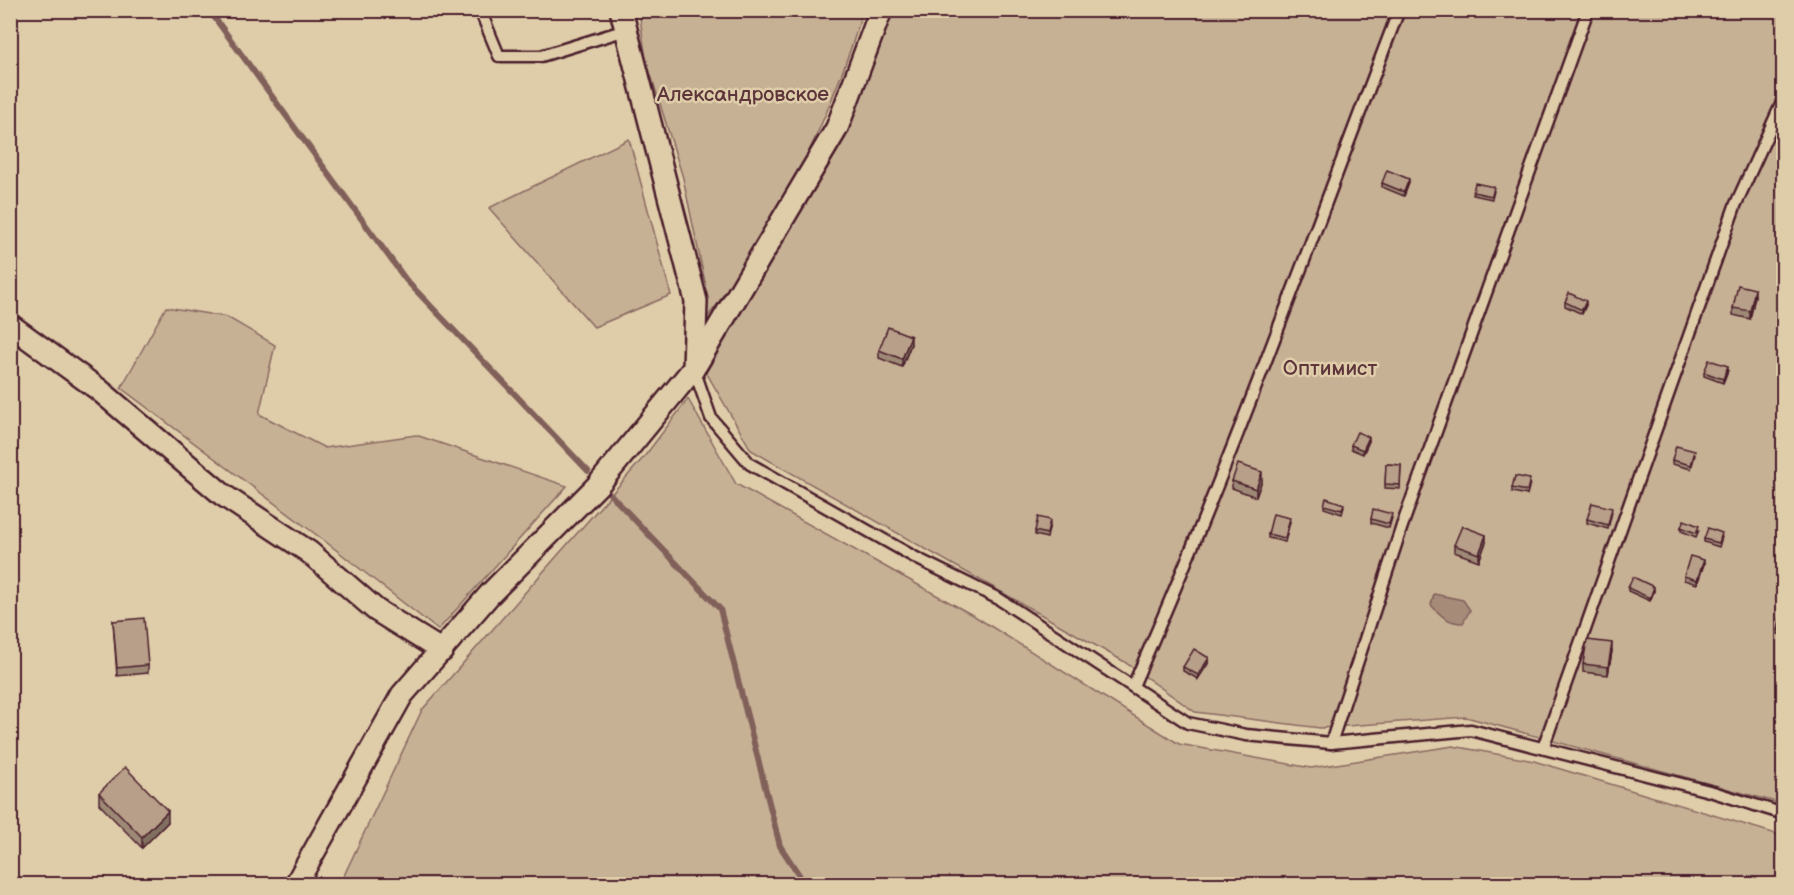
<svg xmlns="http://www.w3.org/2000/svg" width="1794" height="895" viewBox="0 0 1794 895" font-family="'Balsamiq Sans',sans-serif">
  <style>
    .green { fill: #c7b195; stroke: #886860; stroke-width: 1.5 }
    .water { fill: #a68b79; stroke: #81605a; stroke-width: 1.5 }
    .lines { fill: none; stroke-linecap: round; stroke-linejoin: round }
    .stream { stroke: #81605a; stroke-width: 6 }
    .lane-casing { stroke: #4a1f2b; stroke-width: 15 }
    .street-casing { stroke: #4a1f2b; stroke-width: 26 }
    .lane { stroke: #dfcdaa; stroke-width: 10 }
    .street { stroke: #dfcdaa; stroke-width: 21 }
    .wall { fill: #9e8976; stroke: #4a1f2b; stroke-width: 1.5 }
    .shaded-wall { fill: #816f60; stroke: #4a1f2b; stroke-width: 1.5 }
    .building { fill: #b89f89; stroke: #4a1f2b; stroke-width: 1.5 }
    .labels { text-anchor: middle; stroke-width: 5; stroke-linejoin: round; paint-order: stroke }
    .park-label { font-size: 21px; fill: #5d353b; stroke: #dfcdaa }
  </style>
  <rect width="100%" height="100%" fill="#dfcdaa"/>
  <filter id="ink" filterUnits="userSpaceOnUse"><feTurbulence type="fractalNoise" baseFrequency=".0167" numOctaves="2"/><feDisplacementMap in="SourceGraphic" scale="12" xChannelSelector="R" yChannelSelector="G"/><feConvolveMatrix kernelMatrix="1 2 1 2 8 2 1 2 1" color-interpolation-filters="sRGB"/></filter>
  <g filter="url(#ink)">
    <!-- green -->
    <g class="green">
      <path d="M639,11h224c-34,112 -87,219 -160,312l2,-41 -22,-104 -37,-119z"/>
      <polygon points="892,11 1783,11 1783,804 1466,717 1320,728 1195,712 1123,661 751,450 706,372 843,136"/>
      <polygon points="629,139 671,295 594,327 489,208"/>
      <polygon points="166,307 227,317 275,345 259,414 325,448 416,435 567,486 438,630 326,542 121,388"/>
      <polygon points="688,399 736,484 976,617 1179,744 1311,768 1453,746 1534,761 1783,836 1783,884 340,884 422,710 644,457"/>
    </g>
    <!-- water -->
    <path class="water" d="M1434,594l29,6 7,10 -7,13c-15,0 -22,-7 -32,-18z"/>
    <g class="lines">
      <!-- stream -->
      <g class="stream">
        <polyline points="209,10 406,280 588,471"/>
        <polyline points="610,494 720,609 780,846 805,884"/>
      </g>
      <!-- lane casing -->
      <g class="lane-casing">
        <g id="lane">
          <polyline points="480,10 499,56 541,56 626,30"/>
          <polyline points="694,369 711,418 750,464 916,558 999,599 1188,723 1246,735 1331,743 1471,730 1713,792 1784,814"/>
          <path d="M1133,686c98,-221 179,-450 266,-676"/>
          <polyline points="1331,743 1402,526 1588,10"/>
          <polyline points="1543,748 1735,206 1784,98"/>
        </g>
      </g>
      <!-- street casing -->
      <g class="street-casing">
        <g id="street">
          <polyline points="10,325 98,389 223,495 309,552 376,610 442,651"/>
          <polyline points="696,365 837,128 881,10"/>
          <polyline points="296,884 402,695 490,594 598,485 694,368 696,301 621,10"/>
        </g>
      </g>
      <!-- lane -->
      <use href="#lane" class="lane"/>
      <!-- street -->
      <use href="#street" class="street"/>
    </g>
    <!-- wall -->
    <g class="wall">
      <polygon points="1382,183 1409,183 1404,196 1382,187"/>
      <polygon points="1494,191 1492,199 1473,195 1473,192"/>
      <polygon points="1755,296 1750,319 1733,315 1733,308"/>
      <polygon points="1565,302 1586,305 1582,314 1565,306"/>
      <polygon points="911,344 902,367 879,358 879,350"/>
      <polygon points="1728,370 1723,383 1704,376 1704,372"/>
      <polygon points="1369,441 1363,454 1351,449 1351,445"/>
      <polygon points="1695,455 1691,469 1672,464 1672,460"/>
      <polygon points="1386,464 1401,465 1400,489 1385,488"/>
      <polygon points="1262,480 1256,497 1232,488 1232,481"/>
      <polygon points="1530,483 1527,495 1512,492 1512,488"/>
      <polygon points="1324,505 1344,507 1342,514 1324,508"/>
      <polygon points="1612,512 1608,529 1587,523 1587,519"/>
      <polygon points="1392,518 1389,528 1371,523 1371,519"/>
      <polygon points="1290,522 1285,542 1268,538 1268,534"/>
      <polygon points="1050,524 1047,538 1035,535 1035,531"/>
      <polygon points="1681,527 1699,530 1696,537 1681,531"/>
      <polygon points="1722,537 1719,547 1704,542 1704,539"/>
      <polygon points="1486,542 1479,561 1454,552 1454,545"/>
      <polygon points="1784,545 1784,561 1781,561 1781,553"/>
      <polygon points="1704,564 1697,584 1684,580 1684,576"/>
      <polygon points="1628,588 1654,591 1650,601 1628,591"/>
      <polygon points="1784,614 1784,635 1778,634 1778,630"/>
      <polygon points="113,621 148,665 148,673 117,676"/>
      <polygon points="1612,651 1608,675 1583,672 1583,664"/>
      <polygon points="1209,662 1198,679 1183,671 1183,667"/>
      <polygon points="99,793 168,822 142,848 99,804"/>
    </g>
    <!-- shaded-wall -->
    <g class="shaded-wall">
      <polygon points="1409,179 1409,183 1404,196 1404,192"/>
      <polygon points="1755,289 1755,296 1750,319 1750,311"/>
      <polygon points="1586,301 1586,305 1582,314 1582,310"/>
      <polygon points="911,336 911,344 902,367 902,359"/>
      <polygon points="1728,366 1728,370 1723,383 1723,379"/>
      <polygon points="1369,437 1369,441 1363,454 1363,450"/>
      <polygon points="1262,472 1262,480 1256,497 1256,489"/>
      <polygon points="1486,535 1486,542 1479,561 1479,554"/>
      <polygon points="1704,560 1704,564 1697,584 1697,580"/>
      <polygon points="1654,587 1654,591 1650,601 1650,598"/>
      <polygon points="1612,643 1612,651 1608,675 1608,667"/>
      <polygon points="1209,658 1209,662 1198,679 1198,675"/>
      <polygon points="168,811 168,822 142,848 142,837"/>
    </g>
    <!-- building -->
    <g class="building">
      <polygon points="1387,170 1409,179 1404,192 1382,183"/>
      <polygon points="1475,183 1494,187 1492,196 1473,192"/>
      <polygon points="1738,285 1755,289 1750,311 1733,308"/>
      <polygon points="1569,293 1586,301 1582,310 1565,302"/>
      <polygon points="888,327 911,336 902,359 879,350"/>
      <polygon points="1709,360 1728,366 1723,379 1704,372"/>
      <polygon points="1357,432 1369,437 1363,450 1351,445"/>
      <polygon points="1676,446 1695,451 1691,465 1672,460"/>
      <polygon points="1238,464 1262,472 1256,489 1232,481"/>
      <polygon points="1386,464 1401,465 1400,485 1385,484"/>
      <polygon points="1515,476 1530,479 1527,491 1512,488"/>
      <polygon points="1326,498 1344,504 1342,510 1324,505"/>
      <polygon points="1592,503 1612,508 1608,525 1587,519"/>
      <polygon points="1373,509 1392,514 1389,524 1371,519"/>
      <polygon points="1273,514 1290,518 1285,538 1268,534"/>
      <polygon points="1038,517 1050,520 1047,534 1035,531"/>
      <polygon points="1684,520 1699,526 1696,533 1681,527"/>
      <polygon points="1462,526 1486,535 1479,554 1454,545"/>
      <polygon points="1708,528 1722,533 1719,543 1704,539"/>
      <polygon points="1690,556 1704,560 1697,580 1684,576"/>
      <polygon points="1633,577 1654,587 1650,598 1628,588"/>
      <polygon points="1781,614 1784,614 1784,631 1778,630"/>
      <polygon points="144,618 148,665 117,668 113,621"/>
      <polygon points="1587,640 1612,643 1608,667 1583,664"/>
      <polygon points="1194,649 1209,658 1198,675 1183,667"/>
      <polygon points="125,767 168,811 142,837 99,793"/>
    </g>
  </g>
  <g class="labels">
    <!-- park labels -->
    <g class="park-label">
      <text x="743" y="101">Александровское</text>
      <text x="1330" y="375">Оптимист</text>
    </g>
  </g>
  <!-- margin -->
  <rect width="1794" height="895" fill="none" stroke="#dfcdaa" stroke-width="36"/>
  <rect x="18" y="18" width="1758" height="859" fill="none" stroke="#4a1f2b" stroke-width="2" filter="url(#ink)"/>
</svg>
